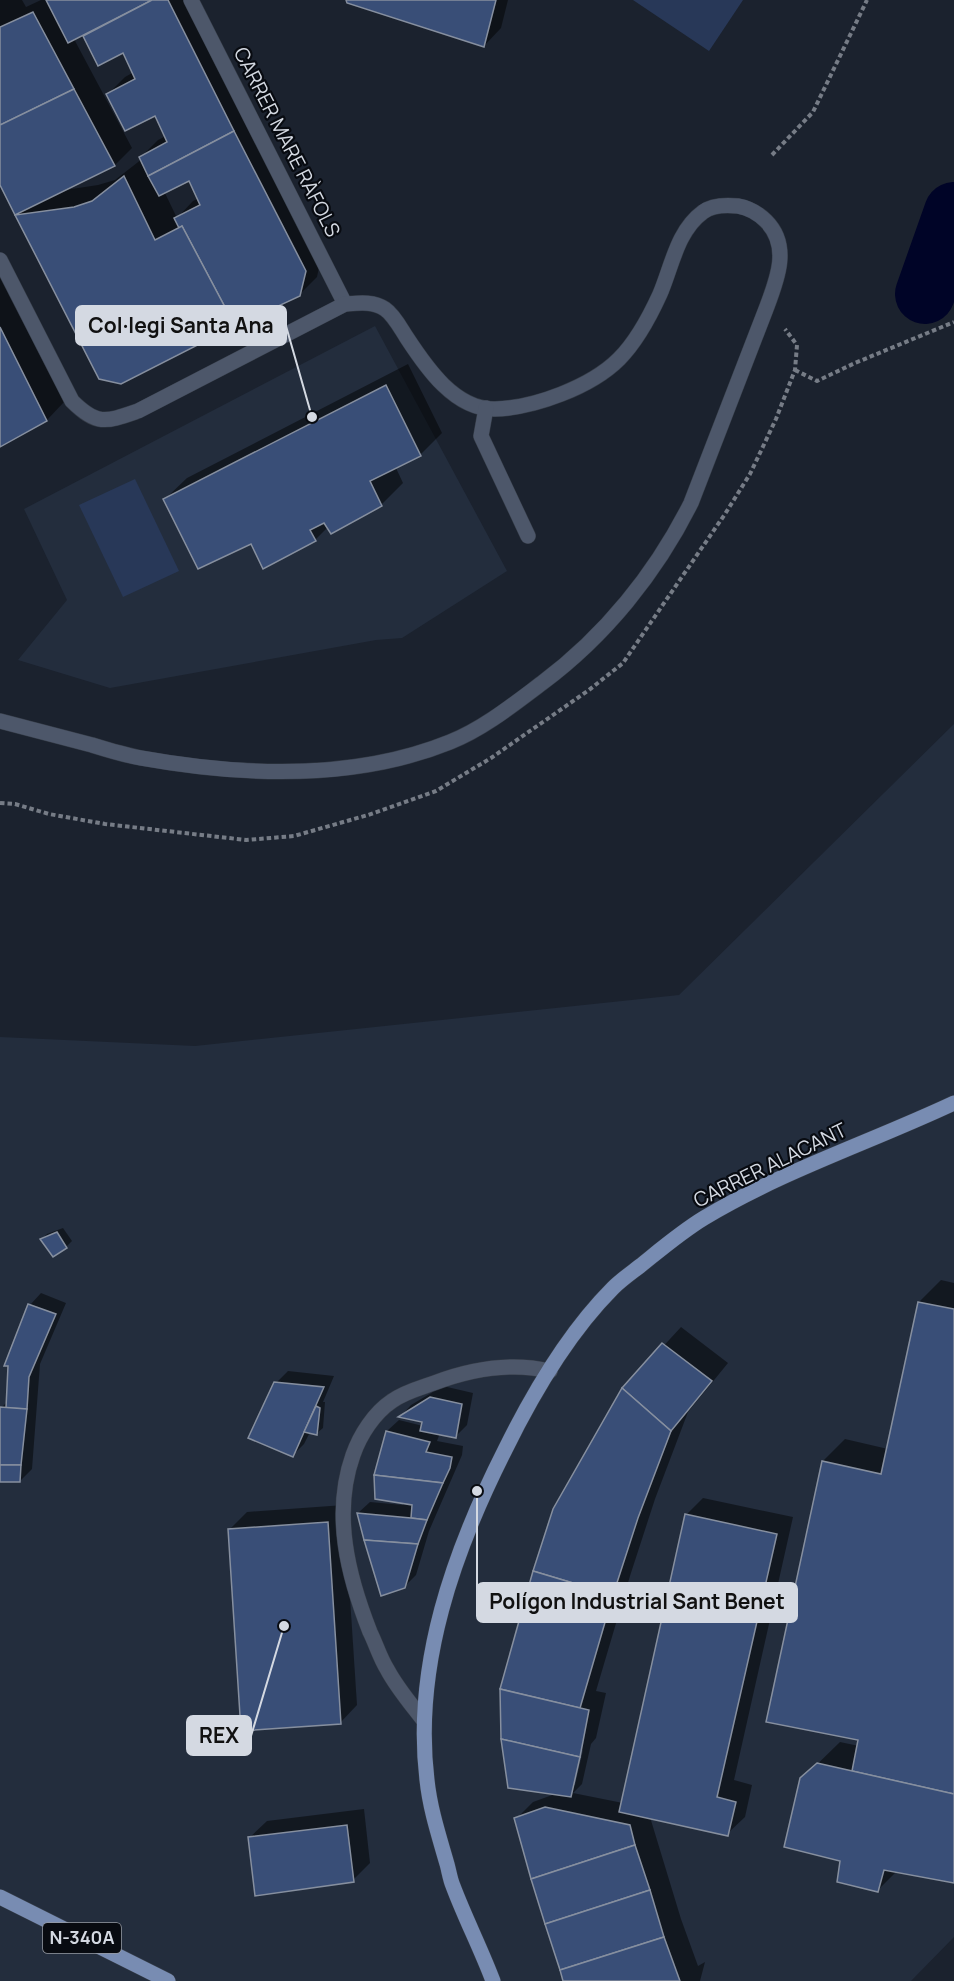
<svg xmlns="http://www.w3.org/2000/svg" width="954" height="1981" viewBox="0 0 954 1981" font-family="Manrope,sans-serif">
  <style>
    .built { fill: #232d3d }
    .green { fill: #283858 }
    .shadow { fill: #0007; fill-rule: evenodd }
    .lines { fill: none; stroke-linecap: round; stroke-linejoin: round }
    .river { stroke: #000427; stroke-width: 60 }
    .building { fill: #394e77; stroke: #868f9f; stroke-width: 1.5 }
    .minor-casing { stroke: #353c47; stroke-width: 16 }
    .major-casing { stroke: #353c47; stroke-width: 16 }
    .path { stroke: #767c86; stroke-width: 4; stroke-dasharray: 4.5 3; stroke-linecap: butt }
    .minor { stroke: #4d576a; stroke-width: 15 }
    .major { stroke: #788cb2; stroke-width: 15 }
    .labels { text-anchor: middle; stroke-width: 4.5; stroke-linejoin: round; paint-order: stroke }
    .shield { fill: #080b11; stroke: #979ba3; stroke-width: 1.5 }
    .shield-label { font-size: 18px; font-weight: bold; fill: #d4d9e2 }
    .street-label { font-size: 20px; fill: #d4d9e2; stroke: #080b11 }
    .leader { fill: none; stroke: #d4d9e2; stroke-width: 2 }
    .callout-dot { fill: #d4d9e2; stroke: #080b11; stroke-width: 2 }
    .callout { fill: #d4d9e2; stroke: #d4d9e2; stroke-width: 2 }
    .callout-label { font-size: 21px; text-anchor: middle; font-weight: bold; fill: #111 }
  </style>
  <rect width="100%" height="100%" fill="#1b222e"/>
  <!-- built -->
  <g class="built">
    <polygon points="375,326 507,571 402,638 376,640 110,688 18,660 67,600 24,509"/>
    <polygon points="954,724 954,1937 911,1981 0,1981 0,1037 195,1046 679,995"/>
  </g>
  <!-- green -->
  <g class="green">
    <polygon points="633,0 743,0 709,51"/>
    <polygon points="135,479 179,571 123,597 79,505"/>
  </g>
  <!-- shadow -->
  <g class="shadow">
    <path d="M0,0h22l4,7 15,-7h153l128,253 -5,24 -18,18 -199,83 -100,-196zM89,31l-4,5 38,15 11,21 -9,5 -17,17 48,20 10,22 -8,4 -17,17 1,2 -27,21 -17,5 -33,5 50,-25 17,-17 -58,-109zM189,179l10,19 -6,3 -16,17 -13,-27z"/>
    <polygon points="348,0 508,0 501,28 484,46"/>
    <polygon points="0,278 64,402 47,420 0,445"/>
    <polygon points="408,364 442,433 420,455 396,468 403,483 381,505 332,532 328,527 315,540 252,542 165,499 187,478"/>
    <polygon points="63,1228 72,1241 66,1247 42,1239 47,1234"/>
    <polygon points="941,1280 954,1283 954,1882 897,1871 878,1890 842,1860 802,1779 840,1742 859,1746 860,1739 823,1461 845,1439 888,1449 919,1302"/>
    <polygon points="41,1293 66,1303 40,1364 32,1469 20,1481 0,1480 1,1408 7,1402 30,1305"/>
    <path d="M681,1327l47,36 -40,49 -33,87 -25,77 -34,115 10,2 -10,45 -5,6 -9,40 -9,9 50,10 63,-288 17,-17 90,19 -59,263 18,5 -7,32 -18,17 -77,-17 31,102 17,47 7,-4 -5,19h-135l-49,-162 17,-17 22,-8 69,-405zM580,1750h3l-8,35h-3z"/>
    <polygon points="288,1371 334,1376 323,1402 325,1402 323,1428 317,1433 310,1432 304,1444 293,1455 276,1383"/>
    <polygon points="443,1386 473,1393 467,1425 455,1437 440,1433 437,1441 463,1446 462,1455 429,1531 416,1575 404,1587 358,1513 370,1502 403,1505 387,1431 399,1420 423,1426 423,1421 401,1416 411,1405"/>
    <polygon points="344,1505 357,1705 340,1723 229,1530 247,1512"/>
    <polygon points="364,1809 370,1863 353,1880 249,1838 267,1821"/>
  </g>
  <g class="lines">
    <!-- river -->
    <polyline class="river" points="925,294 954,212"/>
  </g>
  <!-- building -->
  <g class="building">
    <polygon points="46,0 152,0 68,43"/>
    <polygon points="152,0 168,0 234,131 148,176 139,157 167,142 155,116 125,131 106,94 135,79 123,53 98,66 83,36"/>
    <polygon points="346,0 496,0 484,47 347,3"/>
    <polygon points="33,12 74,89 0,125 0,27"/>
    <polygon points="74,89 115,166 15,215 0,185 0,125"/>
    <polygon points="234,131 306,271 300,296 235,326 182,226 179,228 174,218 200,205 189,181 159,196 148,176"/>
    <polygon points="124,176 155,240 182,226 235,326 121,384 99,379 15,215 74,207 92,201"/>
    <polygon points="0,327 47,421 0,447"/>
    <polygon points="386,385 421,456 370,481 382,506 331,534 324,523 310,530 316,541 263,569 251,544 198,569 163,499"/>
    <polygon points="57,1232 67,1248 53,1257 40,1239"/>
    <polygon points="918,1302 954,1309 954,1794 852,1771 858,1740 766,1722 822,1461 881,1474"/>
    <polygon points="28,1304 56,1314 29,1377 27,1409 6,1408 8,1366 4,1366"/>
    <polygon points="662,1343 712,1381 671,1431 622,1388"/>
    <polygon points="274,1382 324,1387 293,1457 248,1438"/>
    <polygon points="622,1388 671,1431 638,1518 613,1595 533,1571 553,1509"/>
    <polygon points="430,1397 462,1404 456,1438 420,1431 422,1422 398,1417"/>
    <polygon points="316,1406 320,1408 317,1435 304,1432"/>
    <polygon points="0,1407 27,1409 21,1465 0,1465"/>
    <polygon points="386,1431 430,1442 426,1452 452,1457 450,1468 443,1483 374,1475"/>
    <polygon points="0,1465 21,1465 20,1482 0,1482"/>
    <polygon points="374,1475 443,1483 427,1520 411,1518 412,1505 375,1499"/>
    <polygon points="357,1513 411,1518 427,1520 418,1544 364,1540"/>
    <polygon points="685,1514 777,1534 717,1797 736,1802 728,1836 619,1812"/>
    <polygon points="328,1522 341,1724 241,1731 228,1529"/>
    <polygon points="364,1540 418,1544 405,1588 381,1596"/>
    <polygon points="533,1571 613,1595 580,1708 500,1689"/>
    <polygon points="500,1689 589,1710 580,1757 501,1739"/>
    <polygon points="501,1739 580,1757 571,1797 508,1788"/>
    <polygon points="817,1763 954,1794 954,1883 884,1870 878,1892 837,1882 840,1861 784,1847 800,1778"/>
    <polygon points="545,1807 630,1825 635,1845 531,1879 514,1818"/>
    <polygon points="347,1825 354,1882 255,1896 248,1837"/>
    <polygon points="635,1845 650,1890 545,1924 531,1879"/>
    <polygon points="650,1890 664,1937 560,1970 545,1924"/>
    <polygon points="664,1937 680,1981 563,1981 560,1970"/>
  </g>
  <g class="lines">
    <!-- minor casing -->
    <g class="minor-casing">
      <g id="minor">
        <polyline points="191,0 345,304"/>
        <path d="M0,260l72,141c25,25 34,21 66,10l207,-107c14,-1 28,-3 40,5 9,6 16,20 22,29 19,29 48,72 88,71 39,-1 96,-22 124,-50 17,-17 31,-43 41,-65 12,-28 17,-63 43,-82 9,-7 25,-7 35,-6 11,2 20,7 28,15 25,25 11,59 0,88l-75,194c-35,70 -86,133 -149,180 -28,21 -59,46 -92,59 -96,39 -209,34 -309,16 -17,-3 -33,-8 -49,-13 -30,-8 -61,-16 -92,-24"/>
        <polyline points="486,408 481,436 528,536"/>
        <path d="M424,1721c-13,-17 -27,-33 -37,-52 -7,-11 -11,-25 -17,-37 -22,-56 -38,-118 -17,-177 7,-20 21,-42 39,-54 12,-9 28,-13 42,-18 37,-14 77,-21 116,-12"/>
      </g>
    </g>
    <!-- major casing -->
    <g class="major-casing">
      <g id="major">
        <polyline points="0,1897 168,1981"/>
        <path d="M493,1981c-12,-32 -28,-63 -40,-95 -3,-7 -4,-15 -6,-22 -8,-28 -17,-55 -20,-84 -14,-115 27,-229 78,-330 27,-55 64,-118 108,-162 8,-8 18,-15 27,-22 20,-16 41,-34 64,-48 78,-47 167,-76 250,-115"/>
      </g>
    </g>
    <!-- path -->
    <g class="path">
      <polyline points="772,155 813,112 867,0"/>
      <polyline points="795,370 817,381 855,363 954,322"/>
      <polyline points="0,803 15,804 49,814 105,824 246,840 294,836 368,815 436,791 491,758 589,690 623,663 725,514 750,474 776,419 795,370 797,345 785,329"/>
    </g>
    <!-- minor -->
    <use href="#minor" class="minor"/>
    <!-- major -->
    <use href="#major" class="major"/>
  </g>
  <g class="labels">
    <!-- shield labels -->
    <rect class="shield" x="43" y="1923" width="78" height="30" rx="4.5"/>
    <g class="shield-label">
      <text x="82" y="1944">N-340A</text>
    </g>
    <!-- street labels -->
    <g class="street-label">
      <text transform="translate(287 142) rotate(63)" y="7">CARRER MARE RÀFOLS</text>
      <text transform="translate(770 1165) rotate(-26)" y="7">CARRER ALACANT</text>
    </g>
  </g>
  <!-- callouts -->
  <path class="leader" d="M312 417L286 326M477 1491L477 1602M284 1626L251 1736"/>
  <g class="callout-dot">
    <circle cx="312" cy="417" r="6"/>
    <circle cx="477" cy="1491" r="6"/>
    <circle cx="284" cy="1626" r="6"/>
  </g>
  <g class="callout">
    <rect x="76" y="306" width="210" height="39" rx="6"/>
    <rect x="477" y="1583" width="320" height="39" rx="6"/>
    <rect x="187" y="1716" width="64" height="39" rx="6"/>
  </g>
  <g class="callout-label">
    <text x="181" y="333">Col·legi Santa Ana</text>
    <text x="637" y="1609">Polígon Industrial Sant Benet</text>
    <text x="219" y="1743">REX</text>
  </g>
</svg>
